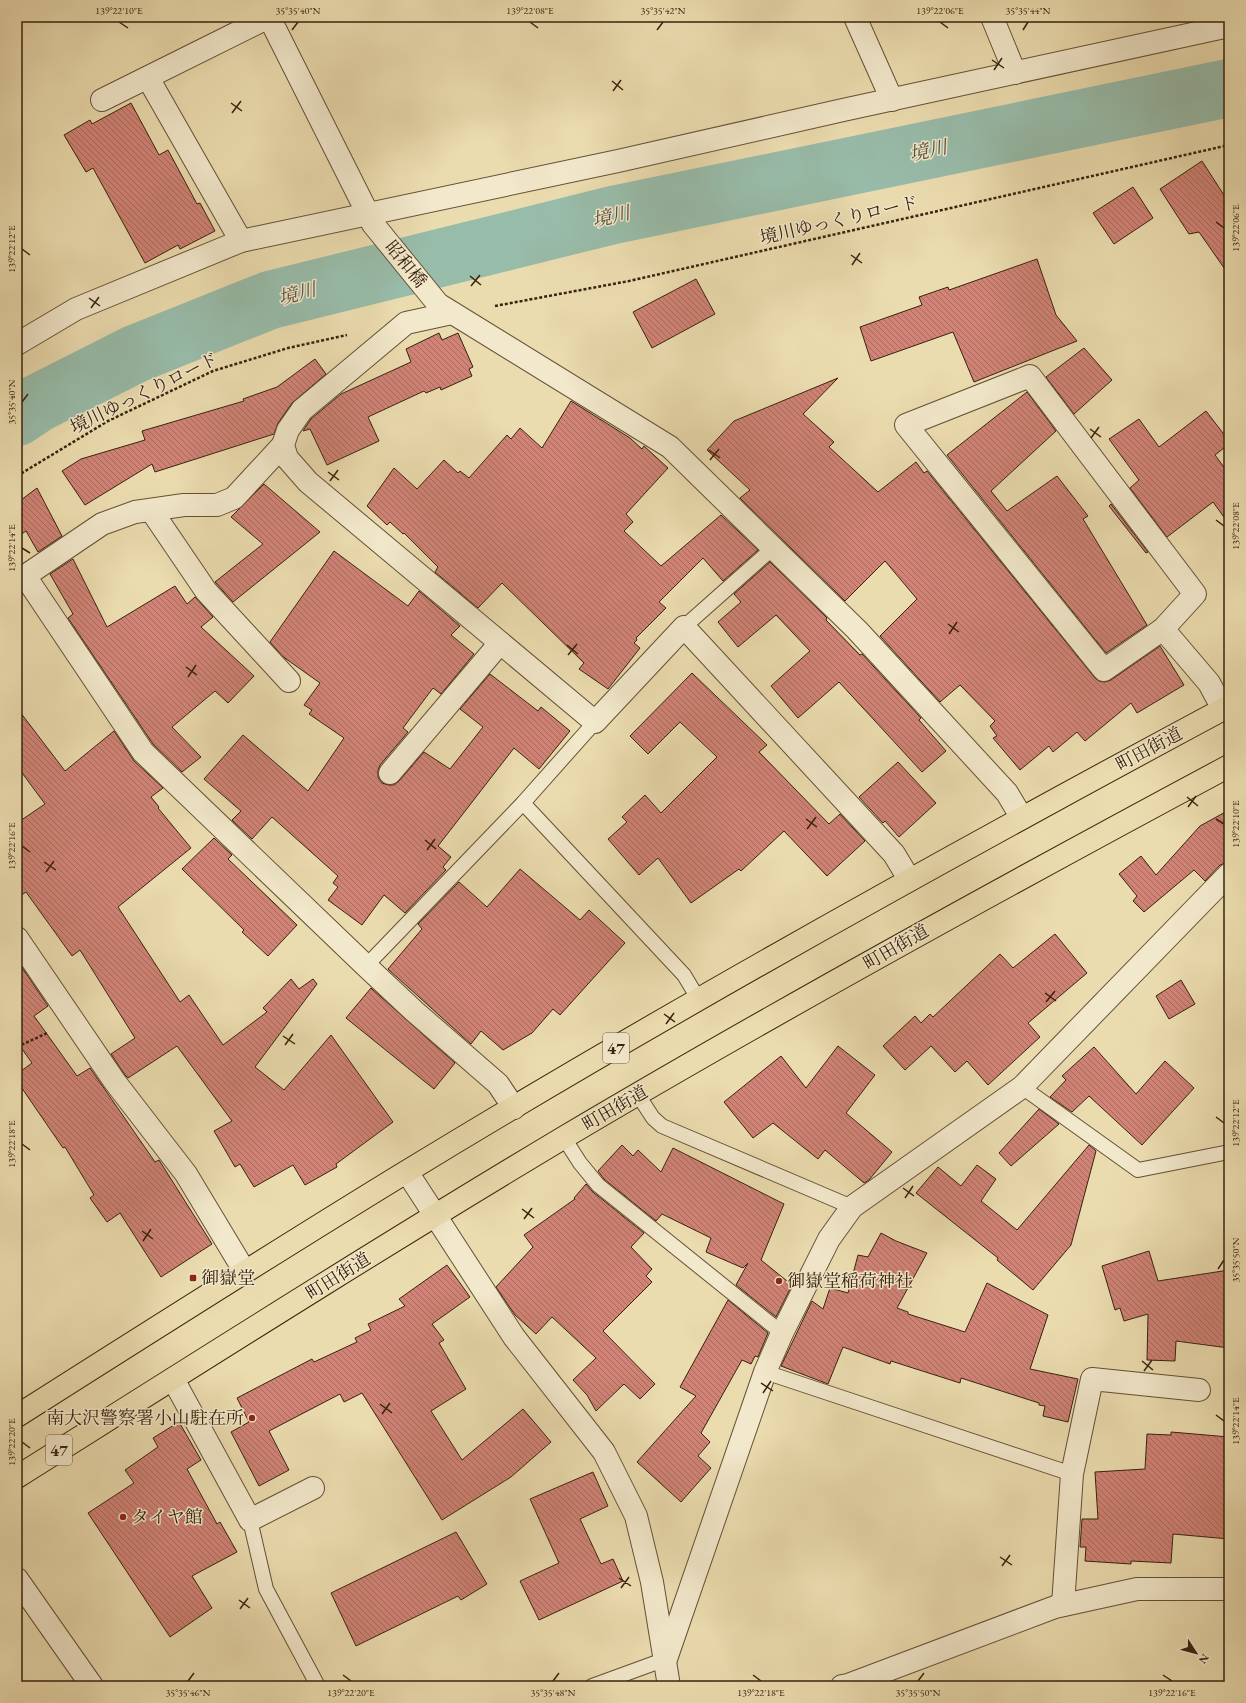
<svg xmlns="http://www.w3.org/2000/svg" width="1246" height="1703" viewBox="0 0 1246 1703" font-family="'EB Garamond','Noto Serif JP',serif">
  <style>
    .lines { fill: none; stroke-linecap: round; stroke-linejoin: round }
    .river { stroke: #98bcaa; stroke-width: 58 }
    .building { fill: url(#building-back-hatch); stroke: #38220e }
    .lane-casing { stroke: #655036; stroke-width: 16 }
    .street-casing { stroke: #655036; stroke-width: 24 }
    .primary-casing { stroke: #38220e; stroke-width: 24 }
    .path { stroke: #38220e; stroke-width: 2.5; stroke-dasharray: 3 2; stroke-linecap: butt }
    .lane { stroke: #f2e8cb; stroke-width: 14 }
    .street { stroke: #f2e8cb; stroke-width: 22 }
    .primary { stroke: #ebdcaf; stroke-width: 22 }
    .ticks { fill: none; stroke: #38220e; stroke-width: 1.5 }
    .poi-dot { fill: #8f2418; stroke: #f2e8cb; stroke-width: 1.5 }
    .labels { text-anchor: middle; stroke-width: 3; stroke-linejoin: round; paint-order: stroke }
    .shield { fill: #f2e8cb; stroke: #705d47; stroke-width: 1 }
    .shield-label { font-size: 17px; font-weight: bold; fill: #38220e }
    .street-label { font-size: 18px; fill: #38220e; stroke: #f2e8cb }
    .poi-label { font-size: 18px; fill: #38220e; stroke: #f2e8cb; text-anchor: start }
    .water-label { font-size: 19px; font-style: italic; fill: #55503d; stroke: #f2e8cb }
    .neatline { fill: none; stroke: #38220e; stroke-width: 1.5 }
    .ticks-label { font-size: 10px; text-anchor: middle; fill: #38220e }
  </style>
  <defs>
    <pattern id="building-back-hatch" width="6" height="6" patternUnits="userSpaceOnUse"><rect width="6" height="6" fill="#d08376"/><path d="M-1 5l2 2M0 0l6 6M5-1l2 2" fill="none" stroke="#aa6b5f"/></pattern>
  </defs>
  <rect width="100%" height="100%" fill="#ebdcaf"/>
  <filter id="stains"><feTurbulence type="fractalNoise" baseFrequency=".005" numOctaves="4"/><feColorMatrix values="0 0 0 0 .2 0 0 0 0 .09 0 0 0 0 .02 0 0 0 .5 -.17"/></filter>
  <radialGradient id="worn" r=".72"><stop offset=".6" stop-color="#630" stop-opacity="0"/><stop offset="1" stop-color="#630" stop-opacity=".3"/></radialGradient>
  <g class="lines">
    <!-- river -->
    <polyline class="river" points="17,417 38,403 135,354 270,300 613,215 1229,88"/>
  </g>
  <!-- building -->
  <g class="building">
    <polygon points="131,103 159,155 168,150 197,204 200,203 215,231 180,249 178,245 145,263 93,168 86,172 64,135 90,120 92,124"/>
    <polygon points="1202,161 1229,203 1229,275 1199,232 1189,234 1160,189"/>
    <polygon points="1133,187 1153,218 1114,244 1093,213"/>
    <polygon points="1037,259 1056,315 1077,341 974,382 953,332 871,361 860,327 922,305 919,297 948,287 949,290"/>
    <polygon points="696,279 715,314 652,348 633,312"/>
    <polygon points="439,333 442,340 458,333 473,367 469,369 472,376 441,390 440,387 426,393 424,391 368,417 379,441 327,465 310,429 303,431 311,419 341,394 411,362 406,349"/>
    <polygon points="1084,348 1112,380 1074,414 1046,377"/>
    <polygon points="315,359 326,374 292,403 278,423 274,434 155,472 152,464 85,505 62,471 81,459 145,440 142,431 244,401 243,399 277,387"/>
    <polygon points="838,378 803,414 834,442 829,447 878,492 916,462 924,473 927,471 1095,678 1099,681 1105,682 1111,680 1160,646 1184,685 1137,713 1131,703 1085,741 1077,732 1053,752 1049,746 1020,770 993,738 997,736 990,726 995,721 960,685 940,702 880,636 917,599 885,561 845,601 740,498 750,490 707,450 734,421"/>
    <polygon points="1027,392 1056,431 991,491 1007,511 1057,476 1088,516 1083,519 1147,625 1106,653 947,455"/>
    <polygon points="571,401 630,438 642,449 644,446 668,468 626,514 633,522 624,531 661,566 721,515 758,550 723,581 703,558 659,602 666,608 636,638 637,640 634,643 640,648 608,689 579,669 584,663 502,583 478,608 435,572 438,567 404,533 403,534 390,522 387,525 367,506 394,468 417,489 444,460 458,473 460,471 469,478 507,435 511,439 520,428 542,448"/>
    <polygon points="1206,411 1229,441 1229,444 1215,455 1229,474 1229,524 1213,502 1167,537 1130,488 1139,480 1109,439 1139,419 1159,447"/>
    <polygon points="264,484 320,532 233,602 215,582 263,544 231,517"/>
    <polygon points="37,488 62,536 38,552 26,531 17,537 17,503"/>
    <polygon points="1111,504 1148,552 1146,553 1109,506"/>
    <polygon points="334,551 408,606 419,591 460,626 451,635 474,654 441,694 433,688 403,728 408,732 380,765 378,770 378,777 382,783 388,785 394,785 399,781 424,752 450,769 483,727 460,709 490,674 538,711 541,707 570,731 539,769 514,748 438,846 451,857 443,867 446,870 405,913 384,895 362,925 328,900 338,887 333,883 338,876 272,817 252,839 232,820 241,811 204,779 243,735 308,791 344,738 309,714 312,710 304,705 320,683 282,656 270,642"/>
    <polygon points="73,559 107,627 175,586 187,604 195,597 213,617 201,627 254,676 228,703 215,691 172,727 201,757 182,772 153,744 68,618 73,614 50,574"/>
    <polygon points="770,562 827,618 826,620 860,655 862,654 921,718 919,720 946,751 922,772 839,682 798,718 771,686 810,651 776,615 738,647 718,622 741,602 734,594"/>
    <polygon points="692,673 767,745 759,752 829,824 840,814 865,841 827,876 784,831 741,871 739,869 691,903 658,858 639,875 608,839 627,822 622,817 645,795 661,813 717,757 680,722 648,754 630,736"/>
    <polygon points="17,708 65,771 114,731 134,761 163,788 151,797 159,807 158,808 191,848 118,907 180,1002 189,995 223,1045 267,1012 263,1008 291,979 299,989 313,979 317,984 255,1067 284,1090 331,1035 393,1122 336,1164 337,1167 305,1185 293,1165 254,1187 240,1164 235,1167 214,1131 232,1121 177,1046 128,1078 125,1075 111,1054 135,1038 80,950 72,956 26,892 17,898 17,823 45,804 17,766"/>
    <polygon points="898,762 936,803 899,837 885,821 883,823 859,797"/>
    <polygon points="1229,810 1229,862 1220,865 1205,881 1194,870 1144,912 1133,901 1137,896 1119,874 1141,856 1156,875 1200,826"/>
    <polygon points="214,838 232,855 228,859 297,925 268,956 242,932 244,930 182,869"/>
    <polygon points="520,869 580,920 589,910 625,943 560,1015 553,1009 532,1033 503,1050 481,1031 471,1044 388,969 422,929 418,924 459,882 487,907"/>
    <polygon points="1055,934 1087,973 1028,1023 1040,1037 988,1085 967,1061 955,1072 931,1046 905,1070 883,1046 915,1016 921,1023 930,1014 933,1017 1000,954 1013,968"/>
    <polygon points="17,960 48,1006 34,1016 77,1076 90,1068 155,1162 159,1160 212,1244 161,1277 120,1213 107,1222 90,1198 94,1195 65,1147 63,1148 17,1081 17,1074 32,1063 17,1042"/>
    <polygon points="1181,980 1195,1004 1169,1019 1156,996"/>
    <polygon points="371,988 455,1063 434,1089 346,1018"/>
    <polygon points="838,1046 875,1075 846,1113 892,1152 869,1180 864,1183 825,1150 818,1159 773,1123 753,1138 724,1102 781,1056 806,1088"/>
    <polygon points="1094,1047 1136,1094 1165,1061 1194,1088 1142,1145 1089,1096 1072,1112 1050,1097 1066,1080 1062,1076"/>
    <polygon points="1039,1109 1059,1124 1011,1166 999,1153"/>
    <polygon points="622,1145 633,1156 638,1150 661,1172 673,1148 784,1204 761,1260 792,1285 776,1317 736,1285 748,1263 743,1268 706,1252 711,1238 662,1214 656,1221 604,1179 598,1171"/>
    <polygon points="1089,1145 1096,1151 1071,1245 1033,1290 997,1260 998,1258 916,1193 938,1167 961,1186 977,1165 996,1179 981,1201 1017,1230"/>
    <polygon points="586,1184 593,1192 644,1233 631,1247 652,1269 646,1276 652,1282 603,1331 655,1384 640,1399 624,1384 596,1411 587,1395 573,1380 596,1358 552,1317 536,1334 515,1315 496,1287 533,1247 524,1235 575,1199 574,1198"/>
    <polygon points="881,1233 896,1241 927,1253 897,1308 908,1312 908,1314 965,1332 987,1283 1048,1315 1030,1369 1078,1379 1068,1422 1043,1416 1045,1406 1039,1405 1039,1403 961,1378 960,1383 891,1361 890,1364 843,1347 828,1384 781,1366 812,1301 823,1309 830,1288 848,1293 858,1255 868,1257"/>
    <polygon points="1149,1251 1158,1281 1229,1270 1229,1348 1176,1341 1175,1361 1147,1360 1148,1314 1124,1321 1120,1308 1115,1310 1102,1266"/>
    <polygon points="447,1265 470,1297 432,1324 444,1340 439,1343 466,1389 431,1411 462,1460 523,1409 551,1442 511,1477 442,1520 362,1393 344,1402 340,1394 269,1431 289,1470 259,1486 231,1432 249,1422 237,1398 312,1359 314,1362 357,1342 355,1338 371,1330 368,1324 405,1306 399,1299"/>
    <polygon points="728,1300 768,1333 758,1357 755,1356 751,1364 742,1360 701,1433 710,1442 698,1456 711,1468 681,1502 637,1462 696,1396 680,1387"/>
    <polygon points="179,1422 201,1460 187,1469 217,1524 220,1522 237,1552 192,1576 212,1608 170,1637 88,1513 134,1483 125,1470 158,1447 153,1438"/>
    <polygon points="1171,1432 1229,1437 1229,1539 1173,1534 1171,1563 1131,1561 1131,1564 1085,1561 1086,1547 1080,1547 1082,1519 1098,1519 1095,1472 1145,1469 1147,1434 1171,1435"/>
    <polygon points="593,1472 608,1506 580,1519 601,1564 613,1559 623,1581 539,1620 520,1581 559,1563 530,1499"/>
    <polygon points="456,1532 487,1584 461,1600 458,1596 356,1646 331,1593"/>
  </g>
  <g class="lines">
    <!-- lane casing -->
    <g class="lane-casing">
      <g id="lane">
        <polyline points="684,627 773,548"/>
        <polyline points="523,803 684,975 699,1000"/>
        <polyline points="366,966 523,803 595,722"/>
        <polyline points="1022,1087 1138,1170 1229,1152"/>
        <polyline points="638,1095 653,1118 662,1126 852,1207"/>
        <polyline points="564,1138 580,1163 598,1185 782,1333"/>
        <polyline points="765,1372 1072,1474"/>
        <polyline points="250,1520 266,1589 318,1686"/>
        <polyline points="592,1686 666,1659"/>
      </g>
    </g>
    <!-- street casing -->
    <g class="street-casing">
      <g id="street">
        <polyline points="269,17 373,224 438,304 670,447 857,630 1007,793 1022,818"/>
        <polyline points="855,17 892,100"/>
        <polyline points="992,17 1015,73"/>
        <polyline points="148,78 241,241"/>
        <polyline points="102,100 269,17"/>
        <polyline points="452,313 406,323 302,410 288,430 283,445 287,458 308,482 595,722 684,627 894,854 909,879"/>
        <polyline points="17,344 76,309 241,241 618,161 843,110 1229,26"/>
        <polygon points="1030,376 1195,594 1163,629 1104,670 906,425"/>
        <polyline points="283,445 234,498 217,505 184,505 135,512 102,524 25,576 143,752 366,966 414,1011 498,1084 514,1108"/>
        <polyline points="151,510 206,591 289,681"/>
        <polyline points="1163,629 1209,683 1223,709"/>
        <polyline points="390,773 500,643"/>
        <polyline points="17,938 115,1082 186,1174 245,1272"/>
        <polyline points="407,1172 514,1337 604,1452 636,1516 652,1582 669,1686"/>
        <polyline points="173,1379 250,1520 313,1488"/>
        <polyline points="17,1579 92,1686"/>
        <polyline points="1063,1605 1072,1474 1092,1379 1199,1390"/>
        <polyline points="666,1659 765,1372 782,1333 829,1239 852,1207 1022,1087 1229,874"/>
        <polyline points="842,1686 848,1685 1055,1607 1137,1589 1229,1589"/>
      </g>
    </g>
    <!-- primary casing -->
    <g class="primary-casing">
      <g id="primary">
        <path d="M17,1416c129,-82 258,-164 389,-244 269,-164 545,-317 823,-466"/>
        <path d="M17,1477c181,-114 362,-229 546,-339 219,-130 442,-252 666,-372"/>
      </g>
    </g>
    <!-- path -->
    <g class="path">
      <polyline points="495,306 629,281 1229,145"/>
      <polyline points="17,476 108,421 213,371 288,348 347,335"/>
      <polyline points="17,1047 47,1033"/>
    </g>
    <!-- lane -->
    <use href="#lane" class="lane"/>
    <!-- street -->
    <use href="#street" class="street"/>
    <!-- primary -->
    <use href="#primary" class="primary"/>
  </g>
  <!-- ticks -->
  <path class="ticks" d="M119,22l9,6M530,22l8,6M940,22l8,6M292,30l6,-8M657,30l6,-8M1023,30l5,-8M992,60l12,8M994,70l8,-12M612,81l11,9M613,91l8,-11M231,103l11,8M232,113l9,-12M1216,222l8,6M22,249l8,6M851,255l11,8M852,265l8,-12M470,276l11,9M471,286l9,-11M89,298l11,8M91,308l8,-11M22,402l6,-8M1090,429l11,8M1091,438l8,-11M709,450l11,8M710,460l9,-11M328,472l11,8M330,481l8,-11M1216,520l8,6M22,548l8,5M948,624l11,8M949,634l8,-12M567,645l11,9M568,655l9,-11M186,667l11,8M188,677l8,-12M1187,797l11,9M1188,807l8,-11M806,819l11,8M1216,819l8,5M807,829l9,-12M425,840l11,9M22,846l8,6M427,850l8,-11M44,862l12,8M46,872l8,-11M1045,993l11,8M1046,1002l9,-11M664,1014l11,8M666,1024l8,-11M283,1036l12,8M285,1045l8,-11M1216,1117l8,6M22,1144l8,6M903,1188l11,8M905,1198l8,-12M522,1209l12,9M524,1219l8,-11M142,1231l11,8M143,1241l8,-12M1218,1269l6,-9M1142,1361l11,9M1144,1371l8,-11M761,1383l12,8M763,1393l8,-12M380,1404l12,9M382,1414l8,-11M1216,1415l8,6M22,1442l8,6M1000,1557l12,8M1002,1566l8,-11M619,1578l12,8M621,1588l8,-11M239,1600l11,8M240,1609l8,-11M343,1675l8,6M753,1675l8,6M1163,1675l9,6M188,1681l6,-8M553,1681l6,-8M918,1681l6,-8"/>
  <!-- markers -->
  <g class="poi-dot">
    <rect x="189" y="1274" width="8" height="8" rx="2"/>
    <circle cx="779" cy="1281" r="4"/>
    <circle cx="252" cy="1418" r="4"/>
    <circle cx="123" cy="1517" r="4"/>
  </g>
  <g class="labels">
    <!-- shield labels -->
    <g class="shield">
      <rect x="603" y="1033" width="26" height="30" rx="3"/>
      <rect x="46" y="1435" width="26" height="30" rx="3"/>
    </g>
    <g class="shield-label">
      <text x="616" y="1054">47</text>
      <text x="59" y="1456">47</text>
    </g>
    <!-- street labels -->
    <g class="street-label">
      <text transform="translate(839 220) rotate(-13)" y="6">境川ゆっくりロード</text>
      <text transform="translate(406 264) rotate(51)" y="6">昭和橋</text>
      <text transform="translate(144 393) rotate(-26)" y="6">境川ゆっくりロード</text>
      <text transform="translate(1149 749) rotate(-28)" y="6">町田街道</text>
      <text transform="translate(896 947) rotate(-30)" y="6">町田街道</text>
      <text transform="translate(615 1108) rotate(-30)" y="6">町田街道</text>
      <text transform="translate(338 1276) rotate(-32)" y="6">町田街道</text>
    </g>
    <!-- poi labels -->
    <g class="poi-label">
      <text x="201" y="1284">御嶽堂</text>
      <text x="787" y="1287">御嶽堂稲荷神社</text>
      <text x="244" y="1424" text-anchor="end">南大沢警察署小山駐在所</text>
      <text x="131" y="1523">タイヤ館</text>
    </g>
    <!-- water labels -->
    <g class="water-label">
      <text transform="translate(928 150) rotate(-12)" y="7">境川</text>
      <text transform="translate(611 216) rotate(-13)" y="7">境川</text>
      <text transform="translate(297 293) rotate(-14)" y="7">境川</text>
    </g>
  </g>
  <!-- margin -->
  <rect width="1246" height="1703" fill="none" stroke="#ebdcaf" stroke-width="44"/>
  <!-- north arrow -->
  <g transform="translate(1196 1653) rotate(126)" stroke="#f2e8cb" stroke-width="3" paint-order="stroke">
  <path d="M0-3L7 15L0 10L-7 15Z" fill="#38220e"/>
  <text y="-6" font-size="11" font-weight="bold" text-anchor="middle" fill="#38220e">N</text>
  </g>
  <rect x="22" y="22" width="1202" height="1659" class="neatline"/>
  <g class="ticks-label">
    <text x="119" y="14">139°22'10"E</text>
    <text x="298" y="14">35°35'40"N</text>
    <text x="530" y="14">139°22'08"E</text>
    <text x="663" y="14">35°35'42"N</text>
    <text x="940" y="14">139°22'06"E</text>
    <text x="1028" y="14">35°35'44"N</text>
    <text transform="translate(1235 228) rotate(-90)" y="4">139°22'06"E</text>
    <text transform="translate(11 249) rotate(-90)" y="4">139°22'12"E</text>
    <text transform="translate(11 402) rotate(-90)" y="4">35°35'40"N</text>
    <text transform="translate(1235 526) rotate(-90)" y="4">139°22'08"E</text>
    <text transform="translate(11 548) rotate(-90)" y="4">139°22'14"E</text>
    <text transform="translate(1235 824) rotate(-90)" y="4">139°22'10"E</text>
    <text transform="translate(11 846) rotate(-90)" y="4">139°22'16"E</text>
    <text transform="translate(1235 1123) rotate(-90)" y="4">139°22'12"E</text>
    <text transform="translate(11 1144) rotate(-90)" y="4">139°22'18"E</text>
    <text transform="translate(1235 1260) rotate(-90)" y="4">35°35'50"N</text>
    <text transform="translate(1235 1421) rotate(-90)" y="4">139°22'14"E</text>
    <text transform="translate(11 1442) rotate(-90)" y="4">139°22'20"E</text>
    <text x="188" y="1696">35°35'46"N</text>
    <text x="351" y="1696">139°22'20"E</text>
    <text x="553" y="1696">35°35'48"N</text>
    <text x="761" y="1696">139°22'18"E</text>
    <text x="918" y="1696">35°35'50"N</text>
    <text x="1172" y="1696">139°22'16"E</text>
  </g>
  <rect width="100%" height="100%" filter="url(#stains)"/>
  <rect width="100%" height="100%" fill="url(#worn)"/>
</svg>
